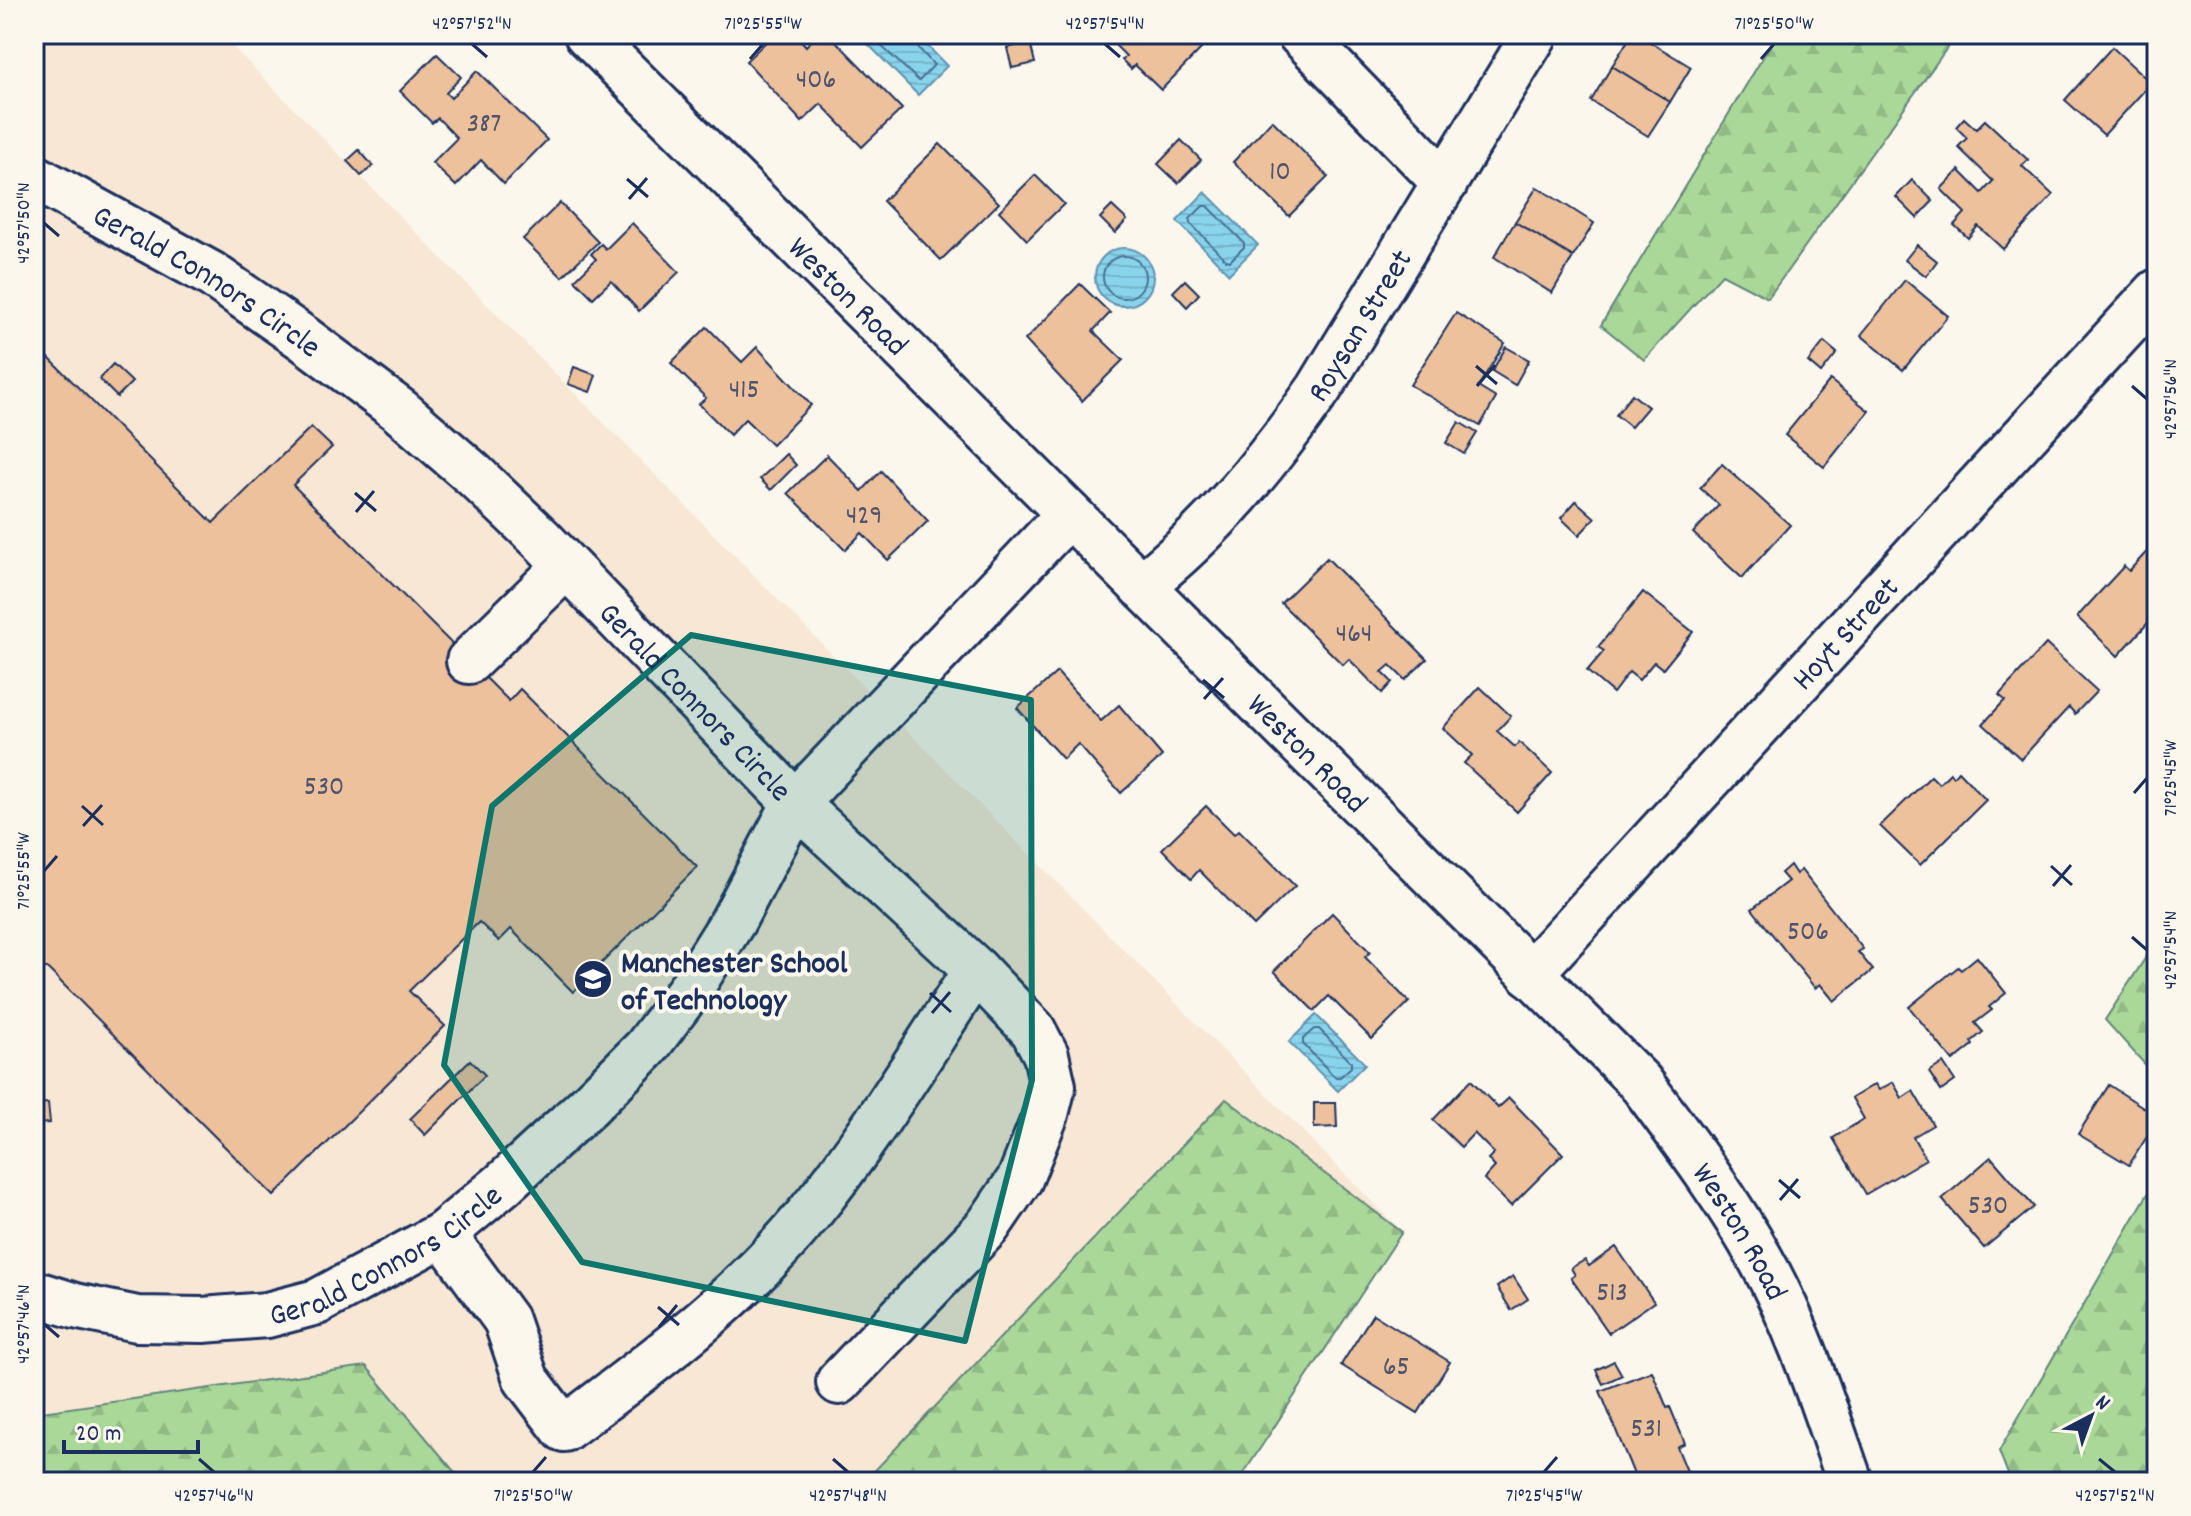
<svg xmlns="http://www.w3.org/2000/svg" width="2191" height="1516" viewBox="0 0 2191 1516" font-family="Dekko,sans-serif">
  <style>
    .built { fill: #f7e7d4 }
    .forest { fill: url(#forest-firs); stroke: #62847b; stroke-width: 2 }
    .water { fill: url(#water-rules); stroke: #5e92b3; stroke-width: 2 }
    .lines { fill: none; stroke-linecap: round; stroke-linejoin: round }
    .shore { stroke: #477196; stroke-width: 2 }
    .building { fill: #edc19c; stroke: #1b2f5e; stroke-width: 2 }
    .minor-casing { stroke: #1b2f5e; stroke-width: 50 }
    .minor { stroke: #fbf7ec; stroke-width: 44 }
    .marked { fill: #0f766e; fill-opacity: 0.2; stroke: #0f766e; stroke-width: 6; stroke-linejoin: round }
    .ticks { fill: none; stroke: #1b2f5e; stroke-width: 3 }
    .labels { text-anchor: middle; stroke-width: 8; stroke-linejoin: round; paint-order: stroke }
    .number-label { font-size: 28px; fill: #50546e }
    .street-label { font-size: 32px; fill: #1b2f5e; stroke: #fbf7ec }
    .poi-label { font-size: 32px; font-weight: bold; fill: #1b2f5e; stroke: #fbf7ec; text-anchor: start }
    .neatline { fill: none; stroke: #1b2f5e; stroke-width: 3 }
    .ticks-label { font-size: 20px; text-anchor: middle; fill: #1b2f5e }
  </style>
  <defs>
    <pattern id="forest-firs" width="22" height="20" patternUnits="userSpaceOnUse" patternTransform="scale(2)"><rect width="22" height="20" fill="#a9d898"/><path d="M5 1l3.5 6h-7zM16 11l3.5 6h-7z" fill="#91ba85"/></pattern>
    <pattern id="water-rules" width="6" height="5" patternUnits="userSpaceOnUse" patternTransform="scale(2)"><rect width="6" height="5" fill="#8ad4eb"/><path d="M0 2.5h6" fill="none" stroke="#76b6cc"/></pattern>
  </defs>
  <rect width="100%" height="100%" fill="#fbf7ec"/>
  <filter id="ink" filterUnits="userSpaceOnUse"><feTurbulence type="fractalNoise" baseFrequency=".0125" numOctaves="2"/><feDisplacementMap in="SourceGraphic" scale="16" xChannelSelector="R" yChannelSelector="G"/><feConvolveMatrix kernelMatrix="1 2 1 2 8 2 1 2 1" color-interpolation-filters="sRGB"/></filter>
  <g filter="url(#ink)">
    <!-- built -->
    <polygon class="built" points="34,34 220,34 1402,1232 1238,1482 34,1482"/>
    <!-- forest -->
    <g class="forest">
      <polygon points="1777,34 1957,34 1768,298 1722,274 1644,360 1601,325"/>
      <polygon points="2157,940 2157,1078 2105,1020"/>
      <polygon points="1226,1099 1402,1232 1238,1482 864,1482"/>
      <polygon points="2157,1178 2157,1482 2011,1482 1999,1451"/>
      <polygon points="366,1366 463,1482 34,1482 34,1413"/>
    </g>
    <!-- water -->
    <g class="water">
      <polygon points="872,34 916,34 947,66 918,95 865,41"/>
      <polygon points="1205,192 1258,245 1229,274 1177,221"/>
      <circle cx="1124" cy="277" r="29"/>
      <polygon points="1316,1015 1365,1064 1338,1091 1289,1042"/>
    </g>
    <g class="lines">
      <!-- shore -->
      <g class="shore">
        <polyline points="877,34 877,42 919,81 934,65 913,42 911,34"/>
        <polygon points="1203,206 1208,206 1244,243 1244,247 1230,261 1226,260 1190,223 1190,219"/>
        <circle cx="1124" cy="277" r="21"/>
        <polygon points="1314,1029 1319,1029 1351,1062 1351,1067 1340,1077 1335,1077 1303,1044 1303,1039"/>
      </g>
    </g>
    <!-- building -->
    <g class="building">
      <polygon points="774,34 795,34 806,46 818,34 829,34 902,109 862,147 821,104 802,122 746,61"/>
      <polygon points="1104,34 1186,34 1201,49 1161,90 1135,65 1131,69 1122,60 1126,56"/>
      <polygon points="1632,34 1637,34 1691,67 1670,102 1612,66"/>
      <polygon points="1030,42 1035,63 1012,68 1007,48"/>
      <polygon points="2112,47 2151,83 2104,135 2065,100"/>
      <polygon points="437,54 461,77 446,93 451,98 477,71 547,140 504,184 481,160 456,186 432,163 457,138 438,118 432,123 400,91"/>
      <polygon points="1612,66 1670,102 1648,136 1591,101"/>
      <polygon points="1964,118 1976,129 1985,120 2028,160 2022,166 2053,195 2003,249 1978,226 1968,238 1954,225 1965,213 1941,189 1959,170 1982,193 1993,181 1958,147 1967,138 1956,127"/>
      <polygon points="1272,120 1328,177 1289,216 1233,162"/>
      <polygon points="1181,140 1201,160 1178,183 1158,164"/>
      <polygon points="940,144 999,203 941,260 883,201"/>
      <polygon points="359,150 373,166 361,176 347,161"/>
      <polygon points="1035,175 1064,204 1027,240 999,211"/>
      <polygon points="1912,180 1933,201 1917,218 1896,197"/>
      <polygon points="1537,187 1594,223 1573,257 1515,222"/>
      <polygon points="560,203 598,242 562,277 523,239"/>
      <polygon points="1112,206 1127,220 1115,233 1100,218"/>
      <polygon points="1515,222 1573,257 1552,293 1494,257"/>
      <polygon points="632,223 679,272 639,311 611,281 593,298 575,280 596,259 591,254 601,244 606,249"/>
      <polygon points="1917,245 1937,261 1926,276 1905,260"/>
      <polygon points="1185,280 1199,294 1187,307 1173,292"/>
      <polygon points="1905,280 1948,316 1903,370 1861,335"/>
      <polygon points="1080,284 1110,313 1093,331 1123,360 1082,401 1025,340"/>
      <polygon points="1456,313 1505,343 1478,387 1496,398 1480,426 1410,385"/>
      <polygon points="707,327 742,362 757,347 811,405 772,445 745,419 730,435 699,404 706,398 671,363"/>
      <polygon points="1824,342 1837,353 1821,373 1808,362"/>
      <polygon points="1506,347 1529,360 1515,385 1492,371"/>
      <polygon points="39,348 213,523 311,427 332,447 293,485 509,701 520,689 697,867 573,992 511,929 499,941 479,922 409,991 445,1026 274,1196 47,968 34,968 34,352"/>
      <polygon points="113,364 132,382 117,397 99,379"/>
      <polygon points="574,367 596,375 590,392 568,384"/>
      <polygon points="1830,380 1869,411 1824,467 1785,435"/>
      <polygon points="1632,394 1648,407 1631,427 1616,415"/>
      <polygon points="1459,422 1477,433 1464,454 1446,443"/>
      <polygon points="786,454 796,465 771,490 760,479"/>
      <polygon points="827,455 862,491 881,471 928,521 888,560 862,533 845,550 788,493"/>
      <polygon points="1722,464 1790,525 1742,578 1693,533 1719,505 1700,488"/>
      <polygon points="1576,501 1595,518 1579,535 1561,518"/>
      <polygon points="2153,545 2157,549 2157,613 2118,656 2077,617 2124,566 2129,571"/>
      <polygon points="1327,558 1427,659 1405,680 1390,665 1382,672 1392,682 1382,693 1349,659 1343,665 1281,603"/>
      <polygon points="1643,592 1693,632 1663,669 1654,662 1639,680 1629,672 1613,693 1587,671 1604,651 1598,647"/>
      <polygon points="2046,644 2097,691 2075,714 2069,707 2021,759 1983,724 2005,700 1999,695"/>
      <polygon points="1057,672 1101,721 1119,705 1162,756 1121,793 1078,744 1063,759 1017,708"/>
      <polygon points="1480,687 1511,716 1497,731 1515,747 1519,742 1552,773 1517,812 1464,763 1472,755 1443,728"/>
      <polygon points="1958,771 1986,800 1920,865 1880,826 1931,776 1939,784 1950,773 1953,777"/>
      <polygon points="1206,806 1234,834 1239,830 1295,886 1254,926 1199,870 1191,879 1162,849"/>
      <polygon points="1790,865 1796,874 1801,870 1863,949 1858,952 1873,970 1834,1001 1820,984 1815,988 1752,909 1788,881 1781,873"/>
      <polygon points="1332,913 1370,952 1365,957 1409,1002 1372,1039 1329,996 1314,1011 1274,971"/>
      <polygon points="1977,957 2006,993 1989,1007 1992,1010 1975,1023 1983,1032 1971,1042 1973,1045 1953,1061 1909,1007 1958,967 1961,970"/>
      <polygon points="470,1060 485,1075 425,1135 410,1119"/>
      <polygon points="1943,1063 1955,1081 1941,1091 1929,1072"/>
      <polygon points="1471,1080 1498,1108 1509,1098 1563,1154 1511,1206 1484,1179 1495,1167 1488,1159 1494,1153 1474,1133 1461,1147 1433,1120"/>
      <polygon points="1893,1082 1902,1098 1913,1091 1933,1125 1913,1137 1926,1159 1866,1194 1833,1138 1864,1119 1852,1098 1875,1084 1879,1090"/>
      <polygon points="2109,1085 2157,1116 2157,1121 2129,1165 2078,1134"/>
      <polygon points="48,1103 50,1123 34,1124 34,1104"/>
      <polygon points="1314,1103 1336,1103 1337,1127 1314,1128"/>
      <polygon points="1991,1157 2034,1207 1984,1248 1942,1199"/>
      <polygon points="1616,1247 1654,1302 1609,1333 1571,1278 1575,1275 1571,1268 1585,1260 1589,1266"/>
      <polygon points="1513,1276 1528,1299 1511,1310 1497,1287"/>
      <polygon points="1373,1314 1450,1362 1418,1413 1341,1365"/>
      <polygon points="1614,1361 1622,1375 1603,1384 1596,1370"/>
      <polygon points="1652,1371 1667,1408 1670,1407 1685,1443 1677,1447 1689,1476 1674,1482 1637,1482 1600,1391"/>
    </g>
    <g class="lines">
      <!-- minor casing -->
      <g class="minor-casing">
        <g id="minor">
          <path id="s1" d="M587,34l1053,1048c43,58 86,114 121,178 39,69 63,148 89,222"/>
          <polyline points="1300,34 1445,183"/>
          <path id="s2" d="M34,177l177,97 92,64 96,72 75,65 68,65 253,263 181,167 57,60 13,25 7,31 -7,28 -26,65 -32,47 -149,156"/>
          <path id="s3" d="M1141,586c72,-56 126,-123 178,-197l216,-355"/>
          <polyline points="469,661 566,566"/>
          <path id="s4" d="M1530,974l627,-682"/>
          <path d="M443,1234l63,86 20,59 38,50c87,-65 174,-129 243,-213 63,-77 115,-164 169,-246"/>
          <path id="s5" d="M34,1293l41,13 62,13 66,1 64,-5 50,-13 126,-68 59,-49 85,-78 59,-59 43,-57 44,-70 62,-118 274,-289"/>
        </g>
      </g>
      <!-- minor -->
      <use href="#minor" class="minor"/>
    </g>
  </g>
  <!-- marked area -->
  <path class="marked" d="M691,635l340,65 1,380 -67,261 -383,-79 -138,-197 48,-259z"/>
  <!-- ticks -->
  <path class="ticks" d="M472,44l15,13M1105,44l15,13M750,59l13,-15M1761,59l13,-15M627,179l21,18M629,199l18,-21M44,223l15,13M1476,366l21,18M1477,386l18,-21M2132,386l15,13M355,493l21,18M356,512l18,-21M1203,680l21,18M1204,699l19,-21M2134,793l13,-15M82,806l21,19M83,826l19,-21M2051,866l21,19M44,871l13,-15M2053,886l18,-21M2132,937l15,13M930,993l21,19M932,1013l18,-21M1779,1180l21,18M1780,1200l18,-21M658,1307l21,18M44,1324l15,13M659,1327l18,-22M199,1459l15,13M833,1459l15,13M2099,1459l16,13M533,1472l13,-15M1544,1472l13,-15"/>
  <!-- icons -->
  <defs>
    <g id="school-disc" transform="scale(2)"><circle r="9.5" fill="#1b2f5e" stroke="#fbf7ec"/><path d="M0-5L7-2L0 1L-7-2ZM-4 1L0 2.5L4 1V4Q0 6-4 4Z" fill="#fff"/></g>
  </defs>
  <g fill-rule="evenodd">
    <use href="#school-disc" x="593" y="979"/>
  </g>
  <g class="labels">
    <!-- number labels -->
    <g class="number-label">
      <text x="816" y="87">406</text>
      <text x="484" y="131">387</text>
      <text x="1280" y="179">10</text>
      <text x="744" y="397">415</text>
      <text x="864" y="523">429</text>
      <text x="1354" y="641">464</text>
      <text x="324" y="794">530</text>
      <text x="1808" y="939">506</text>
      <text x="1988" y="1213">530</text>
      <text x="1612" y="1300">513</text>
      <text x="1396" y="1374">65</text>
      <text x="1646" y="1436">531</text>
    </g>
    <!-- street labels -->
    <g class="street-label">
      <text dy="11" stroke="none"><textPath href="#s2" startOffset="202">Gerald Connors Circle</textPath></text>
      <text dy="11" stroke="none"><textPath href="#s1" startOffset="370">Weston Road</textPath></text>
      <text dy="11" stroke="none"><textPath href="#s3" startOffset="342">Roysan Street</textPath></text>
      <text dy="11" stroke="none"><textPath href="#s4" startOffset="464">Hoyt Street</textPath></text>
      <text dy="11" stroke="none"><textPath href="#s2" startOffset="850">Gerald Connors Circle</textPath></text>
      <text dy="11" stroke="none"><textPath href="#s1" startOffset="1018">Weston Road</textPath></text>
      <text dy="11" stroke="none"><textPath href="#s1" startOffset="1666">Weston Road</textPath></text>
      <text dy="11" stroke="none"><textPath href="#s5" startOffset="370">Gerald Connors Circle</textPath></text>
    </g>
    <!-- poi labels -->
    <g class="poi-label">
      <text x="621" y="972">Manchester School<tspan x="621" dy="37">of Technology</tspan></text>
    </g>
  </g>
  <!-- margin -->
  <rect width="2191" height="1516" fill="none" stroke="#fbf7ec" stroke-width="88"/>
  <!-- north arrow -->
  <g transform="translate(2091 1416) rotate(41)" stroke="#fbf7ec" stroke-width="6" paint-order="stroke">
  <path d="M0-6L14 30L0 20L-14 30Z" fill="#1b2f5e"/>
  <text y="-12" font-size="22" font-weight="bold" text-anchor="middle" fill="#1b2f5e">N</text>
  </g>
  <!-- scale -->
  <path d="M64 1440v12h134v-12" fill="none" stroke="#1b2f5e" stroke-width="4"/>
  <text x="76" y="1440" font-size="24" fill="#1b2f5e" stroke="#fbf7ec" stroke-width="6" paint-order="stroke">20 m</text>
  <rect x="44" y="44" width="2103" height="1428" class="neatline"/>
  <g class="ticks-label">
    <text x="472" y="29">42°57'52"N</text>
    <text x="763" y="29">71°25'55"W</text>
    <text x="1105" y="29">42°57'54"N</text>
    <text x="1774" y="29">71°25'50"W</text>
    <text transform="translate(22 223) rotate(-90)" y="7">42°57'50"N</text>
    <text transform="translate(2169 399) rotate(-90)" y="7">42°57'56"N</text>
    <text transform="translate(2169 778) rotate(-90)" y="7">71°25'45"W</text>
    <text transform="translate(22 871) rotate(-90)" y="7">71°25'55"W</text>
    <text transform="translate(2169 950) rotate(-90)" y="7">42°57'54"N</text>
    <text transform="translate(22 1324) rotate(-90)" y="7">42°57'46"N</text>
    <text x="214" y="1501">42°57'46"N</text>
    <text x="533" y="1501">71°25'50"W</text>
    <text x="848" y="1501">42°57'48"N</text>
    <text x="1544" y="1501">71°25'45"W</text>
    <text x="2115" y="1501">42°57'52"N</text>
  </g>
</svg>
